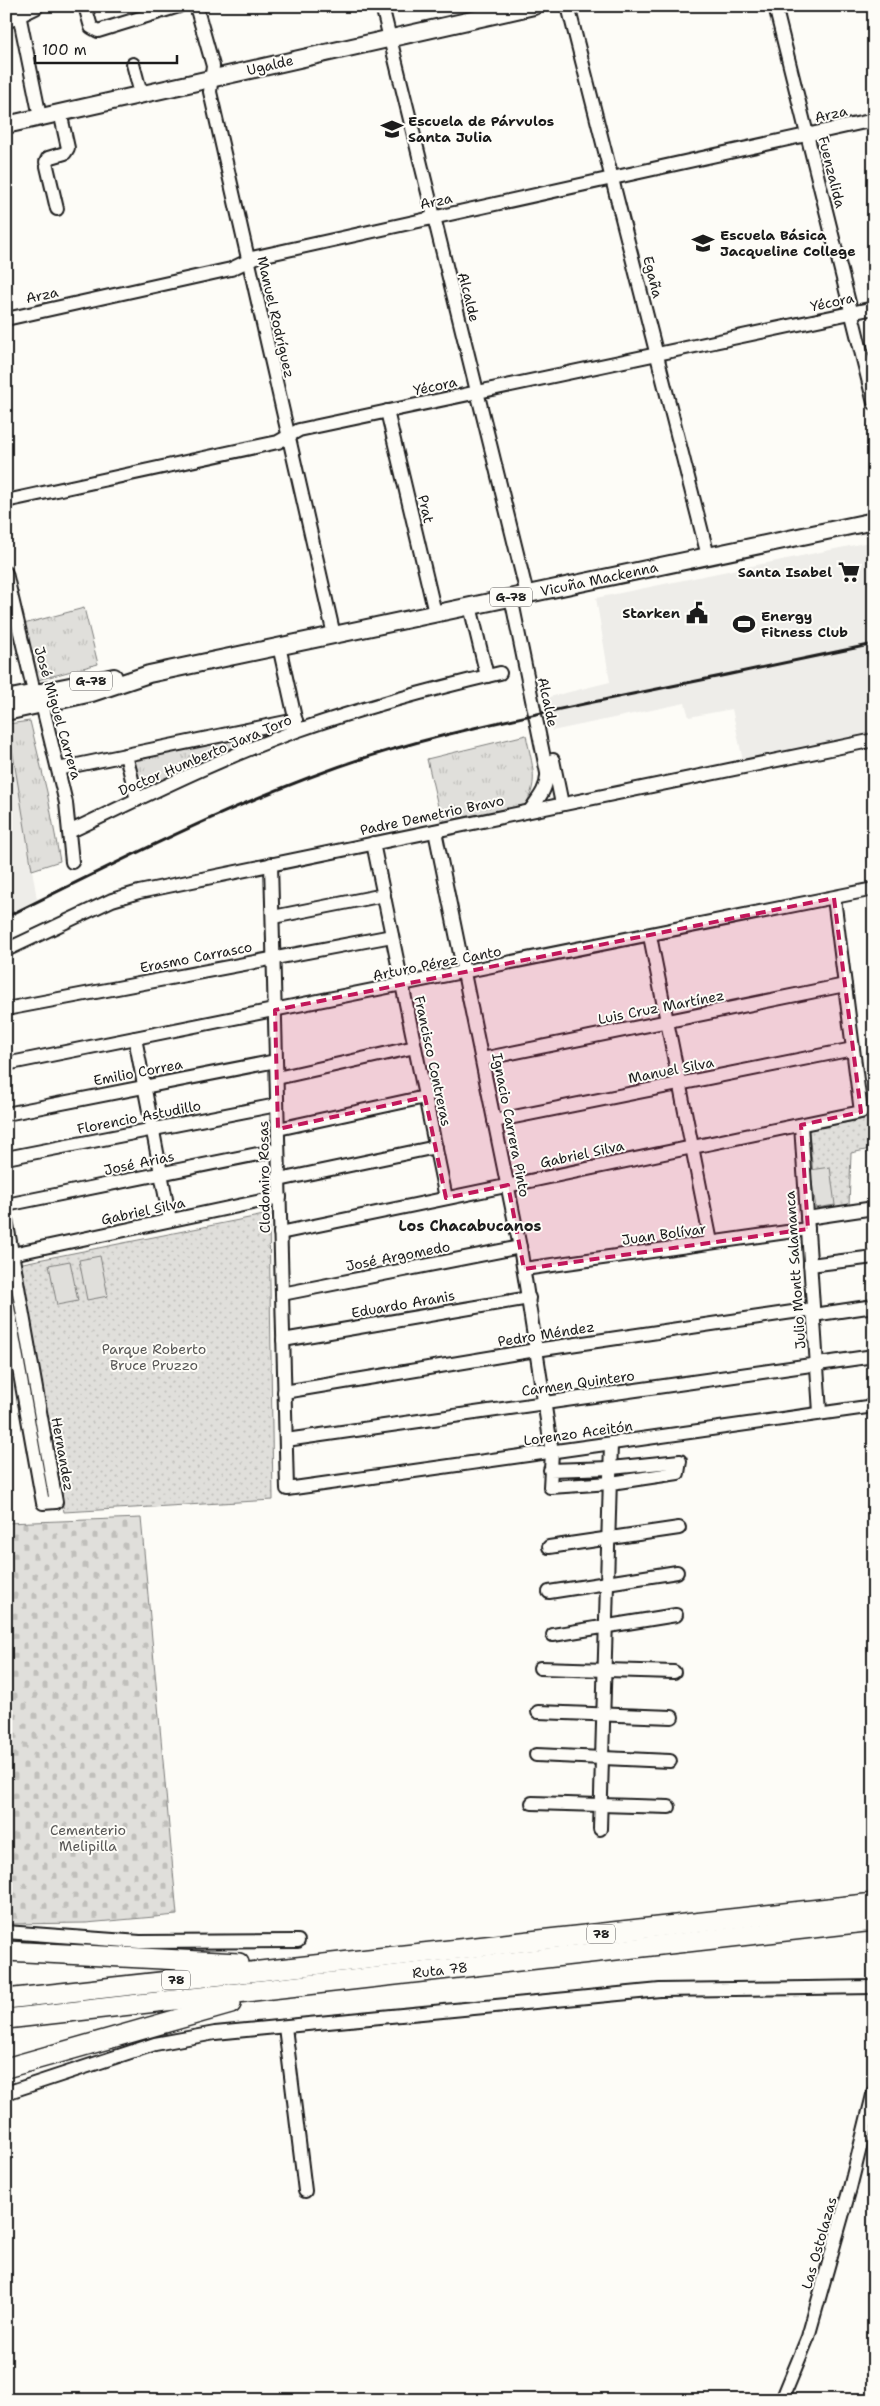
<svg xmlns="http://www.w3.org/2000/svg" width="880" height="2406" viewBox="0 0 880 2406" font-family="'Shantell Sans',sans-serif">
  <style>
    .built { fill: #eeede9 }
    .grass { fill: url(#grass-tufts); stroke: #7e7e7c }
    .cemetery { fill: url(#cemetery-stones); stroke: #7e7e7c }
    .park { fill: url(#park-dots); stroke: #7e7e7c }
    .pitch { fill: #e0dfdb; stroke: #7e7e7c }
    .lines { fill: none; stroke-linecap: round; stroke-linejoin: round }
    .minor-casing { stroke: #1c1c1c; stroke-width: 16 }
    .major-casing { stroke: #1c1c1c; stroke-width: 20 }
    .highway-casing { stroke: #1c1c1c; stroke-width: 22 }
    .minor { stroke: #fdfcf7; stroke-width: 12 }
    .major { stroke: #fdfcf7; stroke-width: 16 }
    .highway { stroke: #fdfcf7; stroke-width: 19 }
    .rail { stroke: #1c1c1c; stroke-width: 3 }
    .marked { fill: #c2185b; fill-opacity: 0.2; stroke: #c2185b; stroke-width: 4; stroke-dasharray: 10 6; stroke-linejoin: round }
    .labels { text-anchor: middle; stroke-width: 4; stroke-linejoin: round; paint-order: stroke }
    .shield { fill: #fdfcf7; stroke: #605f5e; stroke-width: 1 }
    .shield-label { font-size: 12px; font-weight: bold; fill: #1c1c1c }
    .street-label { font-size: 14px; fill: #1c1c1c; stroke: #fdfcf7 }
    .poi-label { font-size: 14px; font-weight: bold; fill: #1c1c1c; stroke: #fdfcf7; text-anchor: start }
    .park-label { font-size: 14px; fill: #575655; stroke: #fdfcf7 }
    .neighbourhood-label { font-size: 15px; font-weight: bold; fill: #1c1c1c; stroke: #fdfcf7 }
  </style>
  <defs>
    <pattern id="grass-tufts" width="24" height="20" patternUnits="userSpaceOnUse" patternTransform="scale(1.25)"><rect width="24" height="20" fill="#e0dfdb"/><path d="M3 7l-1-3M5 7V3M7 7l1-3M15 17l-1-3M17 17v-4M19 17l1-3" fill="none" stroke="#c0bfbb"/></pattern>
    <pattern id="cemetery-stones" width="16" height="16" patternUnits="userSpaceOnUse" patternTransform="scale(1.25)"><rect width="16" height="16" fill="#e0dfdb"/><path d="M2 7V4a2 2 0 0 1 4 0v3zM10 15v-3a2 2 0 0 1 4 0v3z" fill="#c0bfbb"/></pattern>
    <pattern id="park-dots" width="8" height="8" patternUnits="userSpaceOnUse" patternTransform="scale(1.25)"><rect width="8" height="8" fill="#e0dfdb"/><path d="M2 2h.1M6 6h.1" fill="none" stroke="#c0bfbb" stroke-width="1.8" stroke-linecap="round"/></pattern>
  </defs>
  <rect width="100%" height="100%" fill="#fdfcf7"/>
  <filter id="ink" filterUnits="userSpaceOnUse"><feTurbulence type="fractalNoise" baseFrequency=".02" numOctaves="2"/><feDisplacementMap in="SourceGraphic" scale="10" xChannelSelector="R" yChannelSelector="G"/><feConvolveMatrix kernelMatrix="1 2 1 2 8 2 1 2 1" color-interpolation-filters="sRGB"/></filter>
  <g filter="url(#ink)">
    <!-- built -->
    <g class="built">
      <polygon points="874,541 874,733 743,761 732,709 689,717 685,703 552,731 545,698 610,682 596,598"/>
      <polygon points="6,724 8,724 37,899 6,915"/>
    </g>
    <!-- grass -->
    <g class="grass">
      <polygon points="84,608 98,664 34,681 20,625"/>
      <polygon points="30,721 47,792 60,861 32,870 8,724"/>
      <polygon points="273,728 274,735 140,793 132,758"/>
      <path d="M526,735c6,30 15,50 -5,76l-77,21 -17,-73z"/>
    </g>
    <!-- cemetery -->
    <polygon class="cemetery" points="141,1518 177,1915 86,1923 6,1924 6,1523"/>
    <!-- park -->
    <g class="park">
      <polygon points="869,1118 870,1149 851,1153 849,1206 816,1208 809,1130"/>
      <polygon points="269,1214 273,1500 64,1512 18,1264"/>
    </g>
    <!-- pitch -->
    <g class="pitch">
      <polygon points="830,1167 835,1205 816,1208 810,1170"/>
      <polygon points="100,1256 108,1296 87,1300 79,1260"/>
      <polygon points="70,1261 78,1301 57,1305 49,1265"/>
    </g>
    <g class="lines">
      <!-- minor casing -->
      <g class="minor-casing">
        <g id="minor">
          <polyline points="85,6 91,27 98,31 179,6"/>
          <polyline points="196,6 213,66 210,92 334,635"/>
          <polyline points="382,6 527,594"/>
          <polyline points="568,6 708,556"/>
          <polyline points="775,6 874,403"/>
          <polyline points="19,14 40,117"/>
          <polyline points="133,64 141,94"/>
          <polyline points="57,209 46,162 48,158 65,153 68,148 60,112"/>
          <polyline points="6,319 231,269 256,257 874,120"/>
          <polyline points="387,411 435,613"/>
          <polyline points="6,501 278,442 299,430 874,308"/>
          <polyline points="6,573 34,692 42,704 66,803 72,862"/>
          <path d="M511,597l36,176c1,14 -8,25 -16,36"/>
          <polyline points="470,606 487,676"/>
          <polyline points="279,646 297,727"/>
          <polyline points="126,755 137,800"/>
          <polyline points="553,760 562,804"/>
          <polyline points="58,769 296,720"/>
          <polyline points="435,831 520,1247 552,1452 550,1487 611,1483 678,1473 680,1461 611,1468 550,1470"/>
          <path d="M69,832c76,-36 151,-74 230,-102 66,-23 133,-41 201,-57"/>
          <polyline points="373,843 446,1198"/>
          <polyline points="271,864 287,1489 874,1406"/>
          <polyline points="273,917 384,895"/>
          <polyline points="650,936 711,1242"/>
          <polyline points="6,950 112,900 139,892 874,740"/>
          <polyline points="6,1009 392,936"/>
          <polyline points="135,1038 170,1220"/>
          <polyline points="482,1059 845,985"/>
          <polyline points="6,1064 874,889"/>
          <polyline points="277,1078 415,1047"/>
          <polyline points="6,1114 276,1061"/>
          <polyline points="494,1121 853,1049"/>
          <polyline points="801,1125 820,1412"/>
          <polyline points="278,1129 425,1097"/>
          <polyline points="6,1158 277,1105"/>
          <polyline points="279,1180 436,1147"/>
          <polyline points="6,1205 278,1150"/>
          <polyline points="807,1218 874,1208"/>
          <polyline points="6,1219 56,1502 43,1503 6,1296"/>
          <polyline points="280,1233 861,1112 834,898"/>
          <polyline points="12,1254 280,1197"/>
          <polyline points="810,1265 874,1257"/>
          <polyline points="524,1269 808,1229"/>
          <polyline points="282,1294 520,1247"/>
          <polyline points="813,1315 874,1306"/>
          <polyline points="283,1340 529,1298"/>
          <polyline points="284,1392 536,1350 813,1309"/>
          <polyline points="286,1440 874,1356"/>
          <polyline points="549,1547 679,1528"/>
          <polyline points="549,1592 677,1572"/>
          <polyline points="553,1635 676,1615"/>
          <polyline points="540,1668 674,1672"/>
          <polyline points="538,1712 672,1717"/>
          <polyline points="536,1755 670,1761"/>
          <polyline points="532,1803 669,1807"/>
          <polyline points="600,1829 611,1443"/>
          <polyline points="6,1932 140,1942 298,1941"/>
          <polyline points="285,2027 305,2191"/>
          <polyline points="6,2093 155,2044 215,2033 660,1990 874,1987"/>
          <polyline points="782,2400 808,2337 850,2188 874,2091"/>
        </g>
      </g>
      <!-- major casing -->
      <g class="major-casing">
        <g id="major">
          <polyline points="6,20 35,6"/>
          <polyline points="6,125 534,6"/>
          <polyline points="6,699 114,677"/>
          <polyline points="6,712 92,693 149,674 874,521"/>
        </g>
      </g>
      <!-- highway casing -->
      <g class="highway-casing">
        <g id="highway">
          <polyline points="6,1951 239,1963"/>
          <polyline points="6,1999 874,1903"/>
          <polyline points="6,2019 874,1921"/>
          <polyline points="6,2068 231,2004"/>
        </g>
      </g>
      <!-- minor -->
      <use href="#minor" class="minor"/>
      <!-- major -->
      <use href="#major" class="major"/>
      <!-- highway -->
      <use href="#highway" class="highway"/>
      <!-- rail -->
      <path class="rail" d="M6,917c118,-58 235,-119 361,-160 79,-25 160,-41 241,-58 89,-18 177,-36 266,-55"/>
    </g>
  </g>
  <!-- marked area -->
  <path class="marked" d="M834,898l27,214 -60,13 7,104 -284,40 -16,-84 -62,13 -21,-101 -147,32 -3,-119z"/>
  <!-- icons -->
  <defs>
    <g id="school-bare" transform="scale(1.725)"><path d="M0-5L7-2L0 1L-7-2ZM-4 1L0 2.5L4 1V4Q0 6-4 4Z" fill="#1c1c1c" stroke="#fdfcf7" stroke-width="2.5" paint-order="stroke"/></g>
    <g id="supermarket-bare" transform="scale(1.725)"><path d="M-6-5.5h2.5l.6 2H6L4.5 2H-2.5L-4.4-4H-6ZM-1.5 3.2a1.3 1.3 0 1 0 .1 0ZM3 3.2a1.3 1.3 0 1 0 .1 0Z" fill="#1c1c1c" stroke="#fdfcf7" stroke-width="2.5" paint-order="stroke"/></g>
    <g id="civic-bare" transform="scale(1.725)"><path d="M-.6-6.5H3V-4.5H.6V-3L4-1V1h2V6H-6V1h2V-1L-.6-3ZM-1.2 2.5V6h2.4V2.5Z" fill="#1c1c1c" stroke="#fdfcf7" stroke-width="2.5" paint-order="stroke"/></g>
    <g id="stadium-bare" transform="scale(1.725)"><path d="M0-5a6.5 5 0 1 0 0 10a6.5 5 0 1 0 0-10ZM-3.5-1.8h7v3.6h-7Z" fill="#1c1c1c" stroke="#fdfcf7" stroke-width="2.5" paint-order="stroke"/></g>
  </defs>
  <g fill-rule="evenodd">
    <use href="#school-bare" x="392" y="129"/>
    <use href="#school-bare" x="703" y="243"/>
    <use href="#supermarket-bare" x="849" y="572"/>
    <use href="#civic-bare" x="697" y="613"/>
    <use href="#stadium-bare" x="744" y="624"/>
  </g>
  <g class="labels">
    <!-- shield labels -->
    <g class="shield">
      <rect x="490" y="587.5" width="42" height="19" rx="4"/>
      <rect x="70" y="671.5" width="42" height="19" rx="4"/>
      <rect x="587" y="1924.5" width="28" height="19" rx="4"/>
      <rect x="162" y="1970.5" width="28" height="19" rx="4"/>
    </g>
    <g class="shield-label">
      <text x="511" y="601">G-78</text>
      <text x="91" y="685">G-78</text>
      <text x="601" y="1938">78</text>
      <text x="176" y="1984">78</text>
    </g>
    <!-- street labels -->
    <g class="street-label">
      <text transform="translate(270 65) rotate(-13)" y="5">Ugalde</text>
      <text transform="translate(831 114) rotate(-13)" y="5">Arza</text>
      <text transform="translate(832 172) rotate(76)" y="5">Fuenzalida</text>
      <text transform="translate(436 201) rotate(-12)" y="5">Arza</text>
      <text transform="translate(653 277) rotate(76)" y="5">Egaña</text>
      <text transform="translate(42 295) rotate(-12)" y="5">Arza</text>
      <text transform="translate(469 297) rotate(76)" y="5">Alcalde</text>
      <text transform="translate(832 302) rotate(-12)" y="5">Yécora</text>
      <text transform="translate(276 317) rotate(77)" y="5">Manuel Rodríguez</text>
      <text transform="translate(435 386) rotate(-12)" y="5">Yécora</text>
      <text transform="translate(426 509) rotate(77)" y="5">Prat</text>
      <text transform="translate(599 579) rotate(-12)" y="5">Vicuña Mackenna</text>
      <text transform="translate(548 702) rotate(78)" y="5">Alcalde</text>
      <text transform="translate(58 713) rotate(74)" y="5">José Miguel Carrera</text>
      <text transform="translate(205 755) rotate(-23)" y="5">Doctor Humberto Jara Toro</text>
      <text transform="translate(432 815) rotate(-12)" y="5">Padre Demetrio Bravo</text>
      <text transform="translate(196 957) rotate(-11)" y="5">Erasmo Carrasco</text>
      <text transform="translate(437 963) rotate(-11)" y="5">Arturo Pérez Canto</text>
      <text transform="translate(661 1007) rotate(-11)" y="5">Luis Cruz Martínez</text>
      <text transform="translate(433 1061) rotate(78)" y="5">Francisco Contreras</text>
      <text transform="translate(671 1070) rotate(-11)" y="5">Manuel Silva</text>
      <text transform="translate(138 1072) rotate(-11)" y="5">Emilio Correa</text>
      <text transform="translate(139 1117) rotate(-11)" y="5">Florencio Astudillo</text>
      <text transform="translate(511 1125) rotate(79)" y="5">Ignacio Carrera Pinto</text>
      <text transform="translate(582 1154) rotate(-12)" y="5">Gabriel Silva</text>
      <text transform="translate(139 1163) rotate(-12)" y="5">José Arias</text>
      <text transform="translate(264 1177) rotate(-91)" y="5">Clodomiro Rosas</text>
      <text transform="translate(143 1211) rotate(-12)" y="5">Gabriel Silva</text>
      <text transform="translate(664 1234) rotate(-8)" y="5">Juan Bolívar</text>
      <text transform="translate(398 1256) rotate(-11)" y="5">José Argomedo</text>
      <text transform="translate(795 1270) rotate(-94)" y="5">Julio Montt Salamanca</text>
      <text transform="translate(403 1304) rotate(-10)" y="5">Eduardo Aranis</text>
      <text transform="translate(546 1334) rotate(-9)" y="5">Pedro Méndez</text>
      <text transform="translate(578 1383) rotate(-8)" y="5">Carmen Quintero</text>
      <text transform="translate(578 1433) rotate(-8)" y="5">Lorenzo Aceitón</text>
      <text transform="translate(63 1454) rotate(80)" y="5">Hernandez</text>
      <text transform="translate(440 1970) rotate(-6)" y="5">Ruta 78</text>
      <text transform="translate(819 2243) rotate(-74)" y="5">Las Ostolazas</text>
    </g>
    <!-- poi labels -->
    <g class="poi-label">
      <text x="408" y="126">Escuela de Párvulos<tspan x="408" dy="16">Santa Julia</tspan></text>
      <text x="720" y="240">Escuela Básica<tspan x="720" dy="16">Jacqueline College</tspan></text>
      <text x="832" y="577" text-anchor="end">Santa Isabel</text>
      <text x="680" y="618" text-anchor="end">Starken</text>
      <text x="761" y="621">Energy<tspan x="761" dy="16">Fitness Club</tspan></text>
    </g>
    <!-- park labels -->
    <g class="park-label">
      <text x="154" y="1354">Parque Roberto<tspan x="154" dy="16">Bruce Pruzzo</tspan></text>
      <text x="88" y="1835">Cementerio<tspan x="88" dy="16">Melipilla</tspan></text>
    </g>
    <!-- neighbourhood labels -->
    <g class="neighbourhood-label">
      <text x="470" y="1231">Los Chacabucanos</text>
    </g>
  </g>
  <!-- margin -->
  <rect width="880" height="2406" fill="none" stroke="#fdfcf7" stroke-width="25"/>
  <rect x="12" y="12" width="855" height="2381" fill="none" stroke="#1c1c1c" stroke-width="2" filter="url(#ink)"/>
  <!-- scale -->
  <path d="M35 55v8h142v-8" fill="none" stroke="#1c1c1c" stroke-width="2.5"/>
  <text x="42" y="55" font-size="15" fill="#1c1c1c" stroke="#fdfcf7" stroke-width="4" paint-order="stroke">100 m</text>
</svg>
